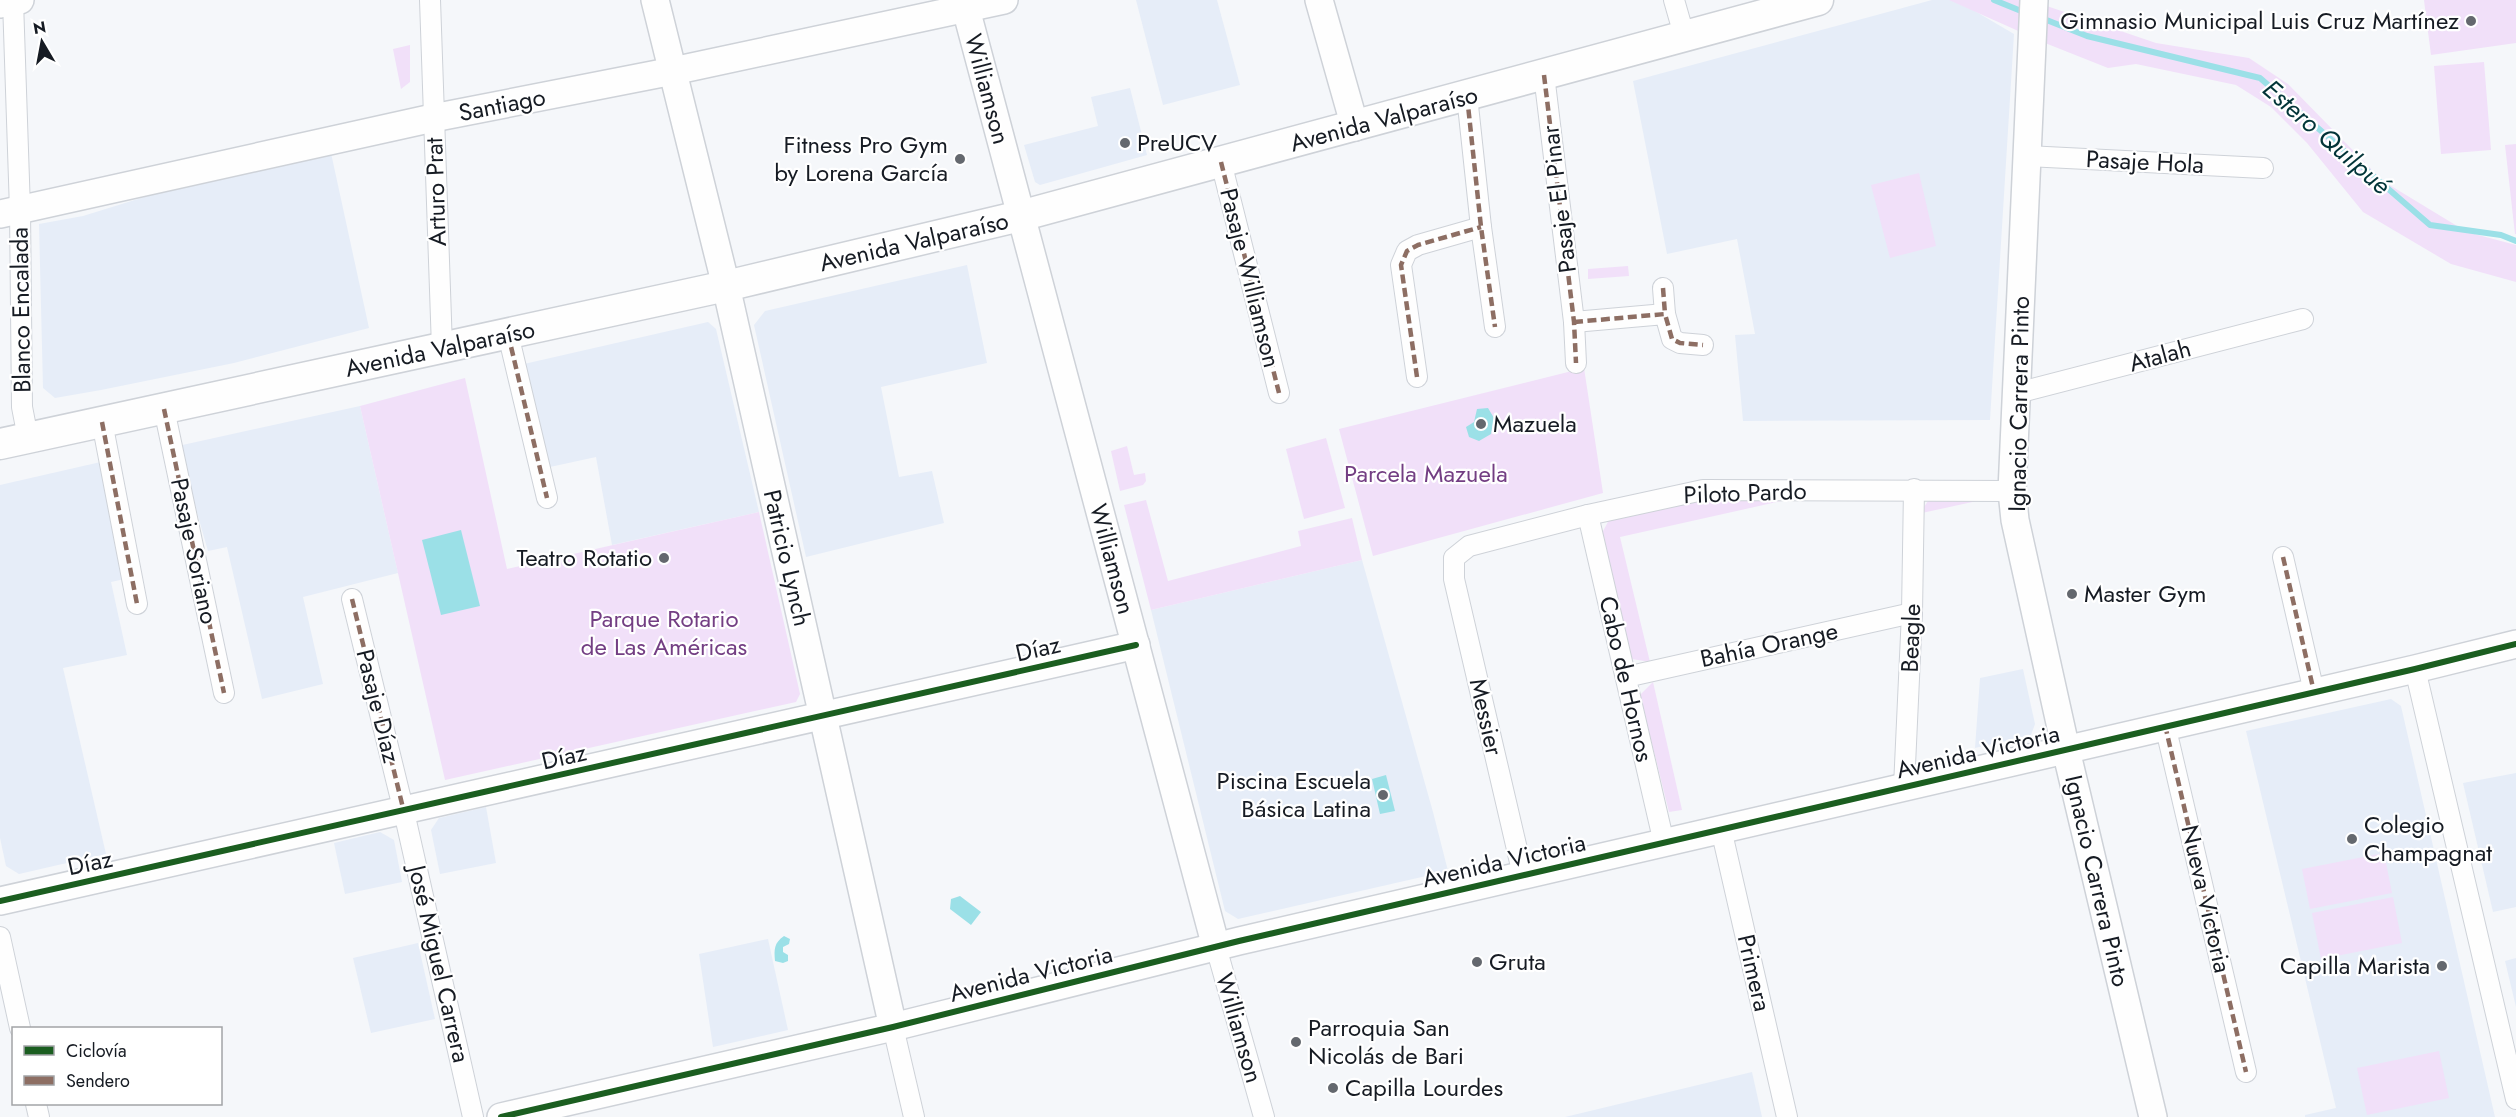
<svg xmlns="http://www.w3.org/2000/svg" width="2516" height="1117" viewBox="0 0 2516 1117" font-family="Jost,sans-serif">
  <style>
    .built { fill: #e6edf8 }
    .green { fill: #f1e0f9 }
    .water { fill: #9be0e7 }
    .lines { fill: none; stroke-linecap: round; stroke-linejoin: round }
    .stream { stroke: #9be0e7; stroke-width: 6 }
    .street-casing { stroke: #ced2d8; stroke-width: 22 }
    .secondary-casing { stroke: #ced2d8; stroke-width: 30 }
    .primary-casing { stroke: #ced2d8; stroke-width: 33 }
    .street { stroke: #fefefe; stroke-width: 20 }
    .secondary { stroke: #fefefe; stroke-width: 27 }
    .primary { stroke: #fefefe; stroke-width: 30 }
    .quiet { stroke: #8d6e63; stroke-width: 4.5; stroke-dasharray: 9 4.5; stroke-linecap: butt }
    .cycleway-casing { stroke: #fff; stroke-width: 10 }
    .cycleway { stroke: #1b5e20; stroke-width: 6 }
    .poi-dot { fill: #64686e; stroke: #fff; stroke-width: 2 }
    .labels { text-anchor: middle; stroke-width: 4.5; stroke-linejoin: round; paint-order: stroke }
    .poi-label { font-size: 24px; fill: #161b23; stroke: #fff; text-anchor: start }
    .street-label { font-size: 24px; fill: #161b23; stroke: #fff }
    .park-label { font-size: 24px; fill: #733e83; stroke: #fff }
    .water-label { font-size: 26px; font-style: italic; fill: #023438; stroke: #fff }
  </style>
  <rect width="100%" height="100%" fill="#f5f7fa"/>
  <!-- built -->
  <g class="built">
    <polygon points="1136,0 1217,0 1240,85 1163,105"/>
    <polygon points="1932,0 1956,0 2014,34 1990,420 1743,421 1735,335 1755,334 1737,239 1667,254 1633,81"/>
    <polygon points="1130,88 1147,155 1040,185 1035,182 1024,145 1098,126 1091,97"/>
    <polygon points="331,153 369,328 234,363 101,390 55,398 43,388 39,224 83,216 167,190"/>
    <polygon points="967,265 987,363 881,387 899,477 932,471 944,523 806,557 754,325 765,311"/>
    <polygon points="708,322 716,329 759,512 612,545 596,457 550,467 524,364"/>
    <polygon points="360,406 398,573 303,597 323,684 262,699 227,547 208,551 178,446"/>
    <polygon points="105,461 129,578 111,582 127,655 63,668 106,854 19,874 6,866 0,838 0,485"/>
    <polygon points="1362,560 1433,812 1448,871 1238,919 1225,911 1151,610"/>
    <polygon points="2023,669 2035,724 2031,735 1975,748 1980,678"/>
    <polygon points="2391,699 2401,706 2495,1117 2305,1117 2305,1115 2336,1108 2246,731"/>
    <polygon points="2516,773 2516,907 2493,912 2463,783"/>
    <polygon points="486,807 496,863 440,874 431,830 439,818"/>
    <polygon points="380,832 394,840 402,882 345,894 334,843"/>
    <polygon points="768,939 788,1030 713,1047 699,954"/>
    <polygon points="418,943 435,1019 371,1033 353,958"/>
    <polygon points="2516,958 2516,1007 2505,961"/>
    <polygon points="1752,1072 1762,1117 1565,1117"/>
  </g>
  <!-- green -->
  <g class="green">
    <polygon points="1949,0 2029,0 2156,43 2249,58 2288,84 2383,181 2467,232 2516,245 2516,282 2451,264 2363,212 2307,143 2271,107 2236,85 2136,64 2108,68 2045,43"/>
    <polygon points="2424,0 2516,0 2516,43 2431,55"/>
    <polygon points="410,45 410,82 401,89 393,49"/>
    <polygon points="2484,62 2491,150 2441,154 2434,66"/>
    <polygon points="2516,144 2516,234 2515,234 2505,145"/>
    <polygon points="1919,173 1936,246 1890,258 1871,185"/>
    <polygon points="1628,266 1629,276 1588,279 1588,269"/>
    <polygon points="1584,368 1603,493 1373,556 1339,429"/>
    <polygon points="465,378 507,569 759,512 800,694 796,702 445,780 360,406"/>
    <polygon points="1326,438 1345,508 1304,519 1286,449"/>
    <polygon points="1127,446 1134,475 1145,473 1146,481 1143,485 1120,491 1111,451"/>
    <polygon points="1977,497 1977,501 1922,513 1922,510 1928,501 1934,499"/>
    <polygon points="1707,499 1786,500 1620,537 1650,662 1632,659 1602,533 1609,520"/>
    <polygon points="1146,500 1168,581 1301,546 1298,531 1352,518 1362,560 1151,610 1124,505"/>
    <polygon points="1653,682 1682,810 1669,812 1640,695"/>
    <polygon points="2384,853 2392,893 2310,909 2302,869"/>
    <polygon points="2393,897 2402,943 2321,959 2312,913"/>
    <polygon points="2439,1051 2449,1098 2367,1115 2357,1068"/>
  </g>
  <!-- water -->
  <g class="water">
    <polygon points="1488,408 1494,418 1491,434 1479,441 1469,437 1466,427 1474,422 1477,409"/>
    <polygon points="461,530 480,606 441,615 422,540"/>
    <polygon points="1386,775 1395,811 1380,814 1372,779"/>
    <polygon points="960,896 981,912 971,925 950,909 951,899"/>
    <path d="M784,936l6,3 -1,5 -6,3v5l5,3v6l-5,2 -8,-2c-1,-12 -1,-18 9,-25z"/>
  </g>
  <g class="lines">
    <!-- stream -->
    <g class="stream">
      <polyline points="1994,0 2026,13"/>
      <polyline points="2039,17 2087,36 2260,78 2430,225 2501,235 2516,241"/>
    </g>
    <!-- street casing -->
    <g class="street-casing">
      <g id="street">
        <polyline points="430,0 442,348"/>
        <polyline points="1674,0 1684,35"/>
        <polyline points="13,1 20,210 22,407 28,438"/>
        <polyline points="1544,75 1574,322 1576,363"/>
        <polyline points="1467,96 1481,227 1495,327"/>
        <polyline points="2027,156 2263,168"/>
        <polyline points="1221,162 1279,393"/>
        <polyline points="1663,288 1665,314"/>
        <polyline points="1574,322 1665,314 1672,339 1680,343 1703,345"/>
        <polyline points="508,334 547,498"/>
        <polyline points="1417,377 1401,265 1407,251 1418,245 1481,227"/>
        <polyline points="2017,393 2303,319"/>
        <polyline points="164,409 224,693"/>
        <polyline points="102,422 137,604"/>
        <polyline points="1588,515 1664,843"/>
        <polyline points="2283,557 2314,692"/>
        <polyline points="352,599 404,812 473,1117"/>
        <polyline points="2415,669 2516,1099"/>
        <polyline points="1626,677 1912,613"/>
        <polyline points="2165,725 2246,1072"/>
        <polyline points="1904,787 1912,613 1914,489"/>
        <polyline points="1721,829 1787,1117"/>
        <polyline points="1523,875 1454,579 1454,558 1469,546 1588,515 1703,490 2012,491"/>
        <polyline points="0,937 20,1028"/>
        <polyline points="1216,947 1264,1117"/>
        <polyline points="893,1027 914,1117"/>
        <polyline points="36,1104 39,1117"/>
      </g>
    </g>
    <!-- secondary casing -->
    <g class="secondary-casing">
      <g id="secondary">
        <polyline points="655,0 726,286 893,1027"/>
        <polyline points="1319,0 1355,127"/>
        <polyline points="2034,0 2012,491 2015,520 2066,750 2153,1117"/>
        <polyline points="0,4 20,0"/>
        <polyline points="966,9 1216,947"/>
        <polyline points="0,214 433,118 673,71 1004,0"/>
        <polyline points="0,901 1136,645"/>
        <polyline points="501,1117 893,1027 1239,941 2415,669 2516,644"/>
      </g>
    </g>
    <!-- primary casing -->
    <g class="primary-casing">
      <polyline id="primary" points="0,444 726,286 1020,216 1818,0"/>
    </g>
    <!-- street -->
    <use href="#street" class="street"/>
    <!-- secondary -->
    <use href="#secondary" class="secondary"/>
    <!-- primary -->
    <use href="#primary" class="primary"/>
    <!-- quiet -->
    <g class="quiet">
      <polyline points="1544,75 1574,322 1576,363"/>
      <polyline points="1467,96 1481,227 1495,327"/>
      <polyline points="1221,162 1279,393"/>
      <polyline points="1663,288 1665,314"/>
      <polyline points="1574,322 1665,314 1672,339 1680,343 1703,345"/>
      <polyline points="508,334 547,498"/>
      <polyline points="1417,377 1401,265 1407,251 1418,245 1481,227"/>
      <polyline points="164,409 224,693"/>
      <polyline points="102,422 137,604"/>
      <polyline points="2283,557 2314,692"/>
      <polyline points="352,599 404,812"/>
      <polyline points="2165,725 2246,1072"/>
    </g>
    <!-- cycleway casing -->
    <g class="cycleway-casing">
      <g id="cycleway">
        <polyline points="0,901 1136,645"/>
        <polyline points="501,1117 893,1027 1239,941 2415,669 2516,644"/>
      </g>
    </g>
    <!-- cycleway -->
    <use href="#cycleway" class="cycleway"/>
  </g>
  <!-- markers -->
  <g class="poi-dot">
    <circle cx="2471" cy="21" r="6"/>
    <circle cx="1125" cy="143" r="6"/>
    <circle cx="960" cy="159" r="6"/>
    <circle cx="1481" cy="424" r="6"/>
    <circle cx="664" cy="558" r="6"/>
    <circle cx="2072" cy="594" r="6"/>
    <circle cx="1383" cy="795" r="6"/>
    <circle cx="2352" cy="839" r="6"/>
    <circle cx="1477" cy="962" r="6"/>
    <circle cx="2442" cy="966" r="6"/>
    <circle cx="1296" cy="1042" r="6"/>
    <circle cx="1333" cy="1088" r="6"/>
  </g>
  <g class="labels">
    <!-- poi labels -->
    <g class="poi-label">
      <text x="2459" y="29" text-anchor="end">Gimnasio Municipal Luis Cruz Martínez</text>
      <text x="1137" y="151">PreUCV</text>
      <text x="948" y="153" text-anchor="end">Fitness Pro Gym<tspan x="948" dy="28">by Lorena García</tspan></text>
      <text x="1493" y="432">Mazuela</text>
      <text x="652" y="566" text-anchor="end">Teatro Rotatio</text>
      <text x="2084" y="602">Master Gym</text>
      <text x="1371" y="789" text-anchor="end">Piscina Escuela<tspan x="1371" dy="28">Básica Latina</tspan></text>
      <text x="2364" y="833">Colegio<tspan x="2364" dy="28">Champagnat</tspan></text>
      <text x="1489" y="970">Gruta</text>
      <text x="2430" y="974" text-anchor="end">Capilla Marista</text>
      <text x="1308" y="1036">Parroquia San<tspan x="1308" dy="28">Nicolás de Bari</tspan></text>
      <text x="1345" y="1096">Capilla Lourdes</text>
    </g>
    <!-- street labels -->
    <g class="street-label">
      <text transform="translate(987 89) rotate(75)" y="8">Williamson</text>
      <text transform="translate(502 105) rotate(-11)" y="8">Santiago</text>
      <text transform="translate(1384 119) rotate(-15)" y="8">Avenida Valparaíso</text>
      <text transform="translate(2145 162) rotate(3)" y="8">Pasaje Hola</text>
      <text transform="translate(436 192) rotate(-92)" y="8">Arturo Prat</text>
      <text transform="translate(1559 199) rotate(-97)" y="8">Pasaje El Pinar</text>
      <text transform="translate(914 242) rotate(-13)" y="8">Avenida Valparaíso</text>
      <text transform="translate(1250 278) rotate(76)" y="8">Pasaje Williamson</text>
      <text transform="translate(21 310) rotate(-91)" y="8">Blanco Encalada</text>
      <text transform="translate(440 349) rotate(-12)" y="8">Avenida Valparaíso</text>
      <text transform="translate(2160 356) rotate(-15)" y="8">Atalah</text>
      <text transform="translate(2019 404) rotate(-89)" y="8">Ignacio Carrera Pinto</text>
      <text transform="translate(1745 493) rotate(-2)" y="8">Piloto Pardo</text>
      <text transform="translate(194 551) rotate(78)" y="8">Pasaje Soriano</text>
      <text transform="translate(787 558) rotate(77)" y="8">Patricio Lynch</text>
      <text transform="translate(1112 559) rotate(75)" y="8">Williamson</text>
      <text transform="translate(1911 638) rotate(-88)" y="8">Beagle</text>
      <text transform="translate(1769 645) rotate(-12)" y="8">Bahía Orange</text>
      <text transform="translate(1038 649) rotate(-13)" y="8">Díaz</text>
      <text transform="translate(1626 679) rotate(77)" y="8">Cabo de Hornos</text>
      <text transform="translate(378 706) rotate(76)" y="8">Pasaje Díaz</text>
      <text transform="translate(1486 717) rotate(77)" y="8">Messier</text>
      <text transform="translate(1978 752) rotate(-13)" y="8">Avenida Victoria</text>
      <text transform="translate(564 757) rotate(-13)" y="8">Díaz</text>
      <text transform="translate(1504 861) rotate(-13)" y="8">Avenida Victoria</text>
      <text transform="translate(90 863) rotate(-12)" y="8">Díaz</text>
      <text transform="translate(2097 881) rotate(77)" y="8">Ignacio Carrera Pinto</text>
      <text transform="translate(2206 899) rotate(77)" y="8">Nueva Victoria</text>
      <text transform="translate(439 964) rotate(77)" y="8">José Miguel Carrera</text>
      <text transform="translate(1754 973) rotate(77)" y="8">Primera</text>
      <text transform="translate(1031 974) rotate(-14)" y="8">Avenida Victoria</text>
      <text transform="translate(1239 1028) rotate(74)" y="8">Williamson</text>
    </g>
    <!-- park labels -->
    <g class="park-label">
      <text x="1426" y="482">Parcela Mazuela</text>
      <text x="664" y="627">Parque Rotario<tspan x="664" dy="28">de Las Américas</tspan></text>
    </g>
    <!-- water labels -->
    <g class="water-label">
      <text transform="translate(2327 137) rotate(41)" y="9">Estero Quilpué</text>
    </g>
  </g>
  <!-- legend -->
  <rect x="12" y="1027" width="210" height="78" fill="#ffffff" stroke="#a2a4a7" stroke-width="1.5"/>
  <rect x="24" y="1046" width="30" height="9" fill="#1b5e20" stroke="#a2a4a7" stroke-width="1.5"/>
  <text x="66" y="1057" font-size="18" fill="#161b23">Ciclovía</text>
  <rect x="24" y="1076" width="30" height="9" fill="#8d6e63" stroke="#a2a4a7" stroke-width="1.5"/>
  <text x="66" y="1087" font-size="18" fill="#161b23">Sendero</text>
  <!-- north arrow -->
  <g transform="translate(42 42) rotate(350)" stroke="#ffffff" stroke-width="4.5" paint-order="stroke">
  <path d="M0-4.5L10 22L0 15L-10 22Z" fill="#161b23"/>
  <text y="-9" font-size="16" font-weight="bold" text-anchor="middle" fill="#161b23">N</text>
  </g>
</svg>
